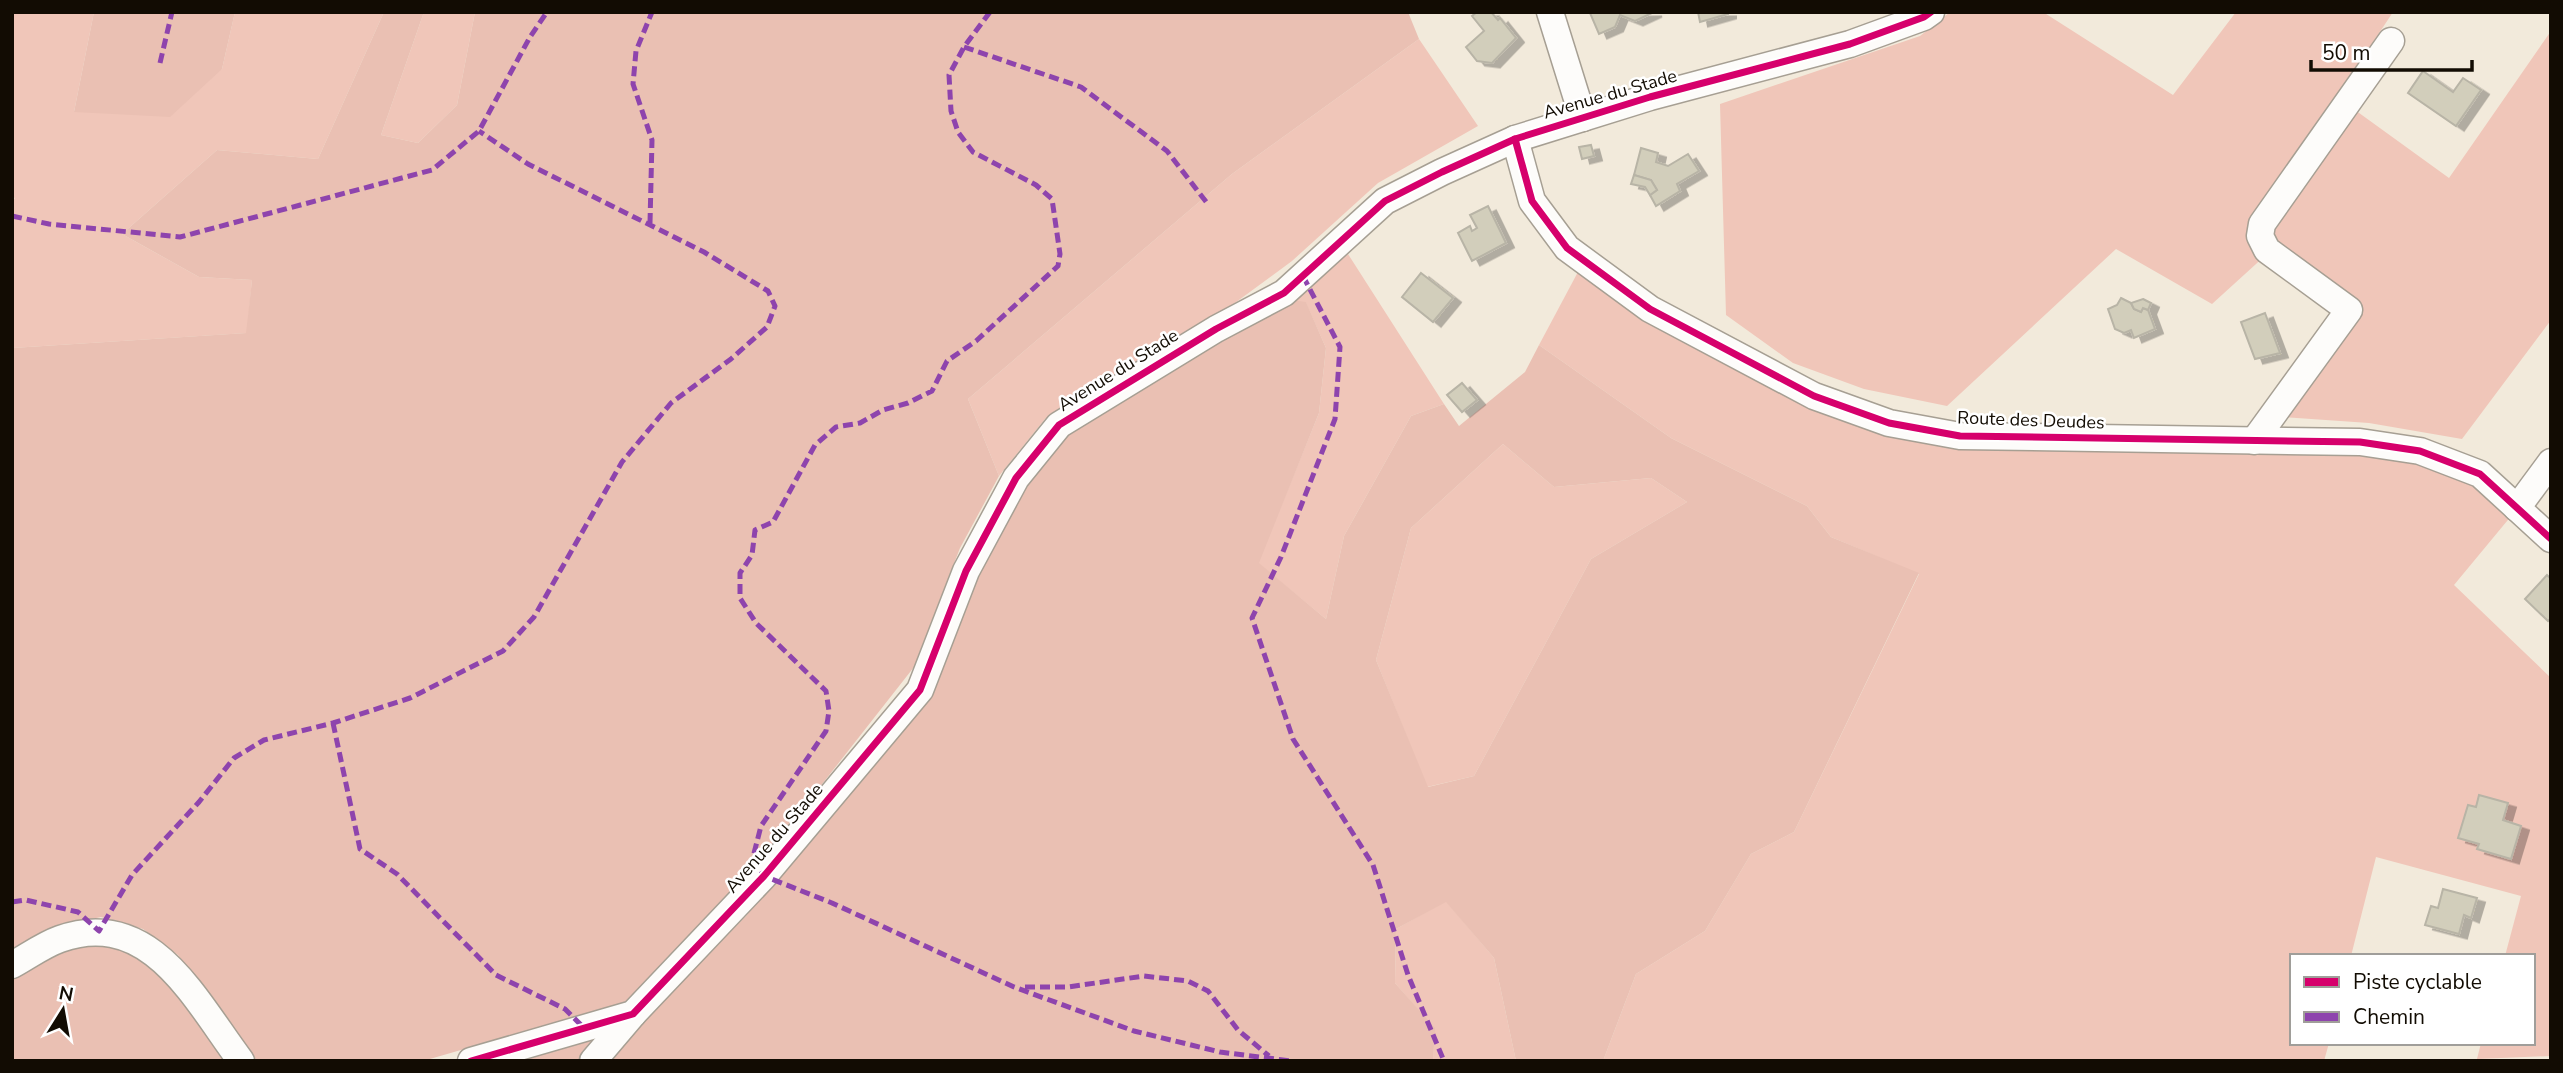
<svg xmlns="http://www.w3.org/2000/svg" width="2563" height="1073" viewBox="0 0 2563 1073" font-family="'Nunito Sans',sans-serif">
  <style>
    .green { fill: #f0c6b9 }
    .forest { fill: #eac0b3; fill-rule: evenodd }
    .building { fill: #d2cebb; stroke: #b8b4a6; stroke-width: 2; filter: url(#shadow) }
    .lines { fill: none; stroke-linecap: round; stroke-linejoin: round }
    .minor-casing { stroke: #a69f93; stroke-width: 29 }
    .minor { stroke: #fdfcfa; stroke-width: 26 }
    .quiet { stroke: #8e44ad; stroke-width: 5; stroke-dasharray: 10 5; stroke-linecap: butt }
    .cycleway-casing { stroke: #fff; stroke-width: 11 }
    .cycleway { stroke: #d6006c; stroke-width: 7 }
    .labels { text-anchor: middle; stroke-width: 5; stroke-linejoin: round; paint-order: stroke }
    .street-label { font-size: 18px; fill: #120c03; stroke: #fff }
  </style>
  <defs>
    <filter id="shadow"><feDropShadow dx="8" dy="4.5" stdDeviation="0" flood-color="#0004"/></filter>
  </defs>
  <rect width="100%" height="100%" fill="#f2eadb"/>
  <!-- green -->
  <g class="green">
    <polygon points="12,12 94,12 74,112 222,69 235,12 384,12 318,159 217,150 122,234 199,277 252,280 247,333 12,348 12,201 15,198 12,197"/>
    <polygon points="424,12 475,12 457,105 418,143 381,135"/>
    <polygon points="1950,12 2043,12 2173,95 2236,12 2393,12 2337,97 2449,178 2551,31 2551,320 2462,439 2369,423 2281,417 2348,316 2267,254 2212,304 2116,249 1947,406 1864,389 1793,363 1726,315 1720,104 1920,36"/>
    <polygon points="1419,39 1478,126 1378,183 1292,261 1213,319 1045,419 999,476 968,399 1232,174"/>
    <polygon points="1348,254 1444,404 1411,416 1344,536 1326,619 1258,563 1319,413 1326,348 1306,303 1285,299"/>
    <polygon points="1579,270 1898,436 2369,450 2478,480 2512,515 2454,585 2551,678 2551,1056 2477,1059 2481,1043 2533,1043 2533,956 2505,956 2521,896 2376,857 2351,956 2292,956 2292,1043 2329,1043 2324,1061 1603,1061 1636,974 1705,931 1751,854 1794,832 1919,574 1831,537 1807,506 1671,438 1539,345"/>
    <polygon points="1503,444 1554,487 1651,478 1687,502 1591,559 1474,776 1427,787 1376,660 1411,528"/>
    <polygon points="1446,901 1494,958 1516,1061 1433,1061 1434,1028 1395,983 1396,929"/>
  </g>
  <!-- forest -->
  <g class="forest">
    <polygon points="94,12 235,12 222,69 170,117 74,112"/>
    <polygon points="384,12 424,12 381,135 418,143 457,105 475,12 1408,12 1419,39 1232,174 968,399 999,476 960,548 914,667 735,895 626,1002 423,1061 258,1061 236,1040 178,955 143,929 101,917 59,926 12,949 12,348 246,333 252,280 199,277 122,234 217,150 318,159"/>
    <path d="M1285,299l21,3 20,46 -7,65 -60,150 67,56 18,-83 67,-120 33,-12 15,22 66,-54 14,-27 132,93 136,68 24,31 88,36 -125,259 -43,22 -46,77 -69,43 -33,87h-87l-22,-103 -48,-56 -50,27 -1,54 40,45 -2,33h-825l30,-39 107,-105 118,-143 114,-203 46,-88 45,-50zM1503,444l51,43 97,-9 36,24 -96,57 -117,217 -46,11 -52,-127 35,-132z"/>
    <polygon points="96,941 137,954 166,974 226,1061 12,1061 12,977 62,949"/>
    <polygon points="612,1028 585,1061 507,1061"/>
  </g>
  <!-- building -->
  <g class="building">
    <polygon points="1477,12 1491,12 1498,20 1500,18 1516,38 1492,63 1477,61 1466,47 1484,31 1472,16"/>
    <polygon points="1654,12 1635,21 1620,15 1615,27 1599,34 1590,13"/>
    <polygon points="1698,12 1728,12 1728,14 1700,22"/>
    <polygon points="2423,71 2453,92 2463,78 2481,90 2456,126 2408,93"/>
    <polygon points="1591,145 1594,156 1582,159 1579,147"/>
    <polygon points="1641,148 1658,153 1656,162 1668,166 1688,154 1699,171 1677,184 1680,191 1656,206 1650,195 1657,190 1651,180 1634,175"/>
    <polygon points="1634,175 1651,180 1657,190 1650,195 1645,187 1631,184"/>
    <polygon points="1488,206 1506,243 1472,261 1458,233 1470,226 1472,231 1477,228 1470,215"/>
    <polygon points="1421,273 1453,298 1433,322 1402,297"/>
    <polygon points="2121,298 2131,303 2134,309 2141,312 2143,308 2148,310 2155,329 2134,338 2131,330 2124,333 2115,329 2108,309 2117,305"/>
    <polygon points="2143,299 2151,303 2148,310 2143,308 2141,312 2134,309 2131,303"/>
    <polygon points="2265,313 2280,353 2255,359 2241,322"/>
    <polygon points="1462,383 1477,400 1462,412 1447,395"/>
    <polygon points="2547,575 2551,579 2551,618 2548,621 2525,599"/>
    <polygon points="2479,795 2508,803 2503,820 2521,826 2511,859 2477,849 2479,844 2458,838 2468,805 2476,807"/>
    <polygon points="2443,889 2477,898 2471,918 2464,915 2459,934 2425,925 2431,906 2438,908"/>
  </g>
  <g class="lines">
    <!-- minor casing -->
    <g class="minor-casing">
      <g id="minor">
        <polyline points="1550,12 1583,118"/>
        <polyline points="1515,139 1532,201 1567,248 1650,309 1814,396 1889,423 1960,436 2360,442 2420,451 2480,474 2551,539"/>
        <polyline points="2254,441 2349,310 2267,250 2260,236 2262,224 2391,41"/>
        <polyline points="2517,508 2551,462"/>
        <path d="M12,965c15,-8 31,-20 48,-26 91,-32 135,61 181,122"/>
        <polyline points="471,1061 633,1014 764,876 920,690 966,571 1016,478 1059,425 1216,329 1284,293 1385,201 1442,172 1515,139 1650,97 1850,44 1924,17 1931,12"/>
        <polyline points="593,1061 633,1014"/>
      </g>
    </g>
    <!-- minor -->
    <use href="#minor" class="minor"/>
    <!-- quiet -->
    <g class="quiet">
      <polyline points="990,12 964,47 949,75 951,111 958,132 973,152 1036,185 1052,199 1060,254 1058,266 976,341 947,361 932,391 908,403 883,410 860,423 836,427 815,445 773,522 755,530 752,555 740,573 740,598 756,623 826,691 829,711 826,731 761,826 753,857 764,876 832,903 1014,987 1134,1031 1220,1052 1291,1061"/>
      <polyline points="964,47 1081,87 1167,151 1207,203"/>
      <polyline points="160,63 172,12"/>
      <polyline points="12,216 49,224 180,237 432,170 479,131 530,37 547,12"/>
      <polyline points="650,223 652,140 633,84 636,51 652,12"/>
      <polyline points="1303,276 1340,347 1335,419 1281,557 1252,618 1293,739 1373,865 1408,975 1444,1061"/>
      <polyline points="333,723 360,849 397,874 496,975 565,1009 584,1028"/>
      <polyline points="12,902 26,900 78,912 99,931 132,875 199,802 234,758 264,740 333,723 410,698 503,651 534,617 622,462 671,403 731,359 767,327 775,306 768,291 704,252 528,164 479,131"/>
      <polyline points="1025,987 1068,987 1144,976 1188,981 1208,991 1238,1030 1269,1056"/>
    </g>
    <!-- cycleway casing -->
    <g class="cycleway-casing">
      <g id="cycleway">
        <polyline points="1515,139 1532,201 1567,248 1650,309 1814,396 1889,423 1960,436 2360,442 2420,451 2480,474 2551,539"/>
        <polyline points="471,1061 633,1014 764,876 920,690 966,571 1016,478 1059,425 1216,329 1284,293 1385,201 1442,172 1515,139 1650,97 1850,44 1924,17 1931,12"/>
      </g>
    </g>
    <!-- cycleway -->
    <use href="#cycleway" class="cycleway"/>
  </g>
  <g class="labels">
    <!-- street labels -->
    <g class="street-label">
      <text transform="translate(1610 94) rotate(-16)" y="6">Avenue du Stade</text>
      <text transform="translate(1118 370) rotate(-32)" y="6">Avenue du Stade</text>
      <text transform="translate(2031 420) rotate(2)" y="6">Route des Deudes</text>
      <text transform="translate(774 838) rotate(-49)" y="6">Avenue du Stade</text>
    </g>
  </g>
  <!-- border -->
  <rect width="2563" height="1073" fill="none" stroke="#120c03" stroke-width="28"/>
  <!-- legend -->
  <rect x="2290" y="954" width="245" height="91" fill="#ffffff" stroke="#a09e9a" stroke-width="2"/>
  <rect x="2304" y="977" width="35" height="10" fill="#d6006c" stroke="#a09e9a" stroke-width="2"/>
  <text x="2353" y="989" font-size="21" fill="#120c03">Piste cyclable</text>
  <rect x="2304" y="1012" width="35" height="10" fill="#8e44ad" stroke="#a09e9a" stroke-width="2"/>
  <text x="2353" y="1024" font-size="21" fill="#120c03">Chemin</text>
  <!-- north arrow -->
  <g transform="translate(63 1010) rotate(11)" stroke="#ffffff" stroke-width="5" paint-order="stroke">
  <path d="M0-5L12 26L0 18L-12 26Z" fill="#120c03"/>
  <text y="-10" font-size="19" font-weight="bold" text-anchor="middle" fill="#120c03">N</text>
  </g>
  <!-- scale -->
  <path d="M2311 60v10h161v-10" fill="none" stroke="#120c03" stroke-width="3.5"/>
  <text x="2322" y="60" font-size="21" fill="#120c03" stroke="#ffffff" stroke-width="5" paint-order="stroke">50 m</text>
</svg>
